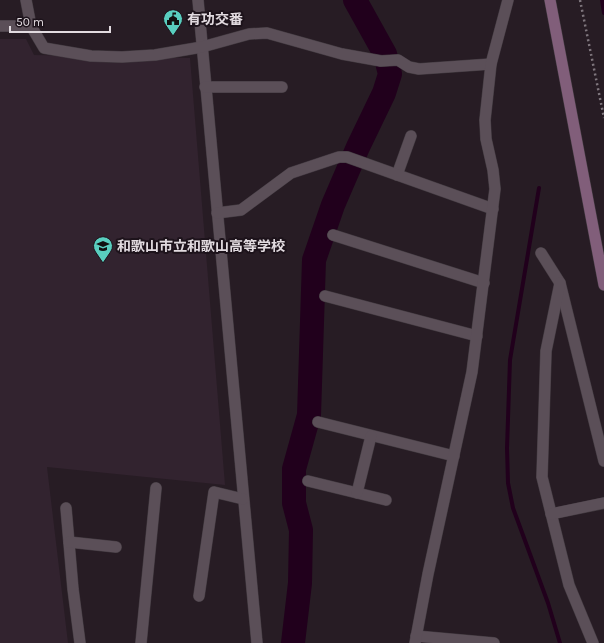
<svg xmlns="http://www.w3.org/2000/svg" width="604" height="643" viewBox="0 0 604 643" font-family="Karla,'Noto Sans JP',sans-serif">
  <style>
    .built { fill: #32232f }
    .lines { fill: none; stroke-linecap: round; stroke-linejoin: round }
    .stream { stroke: #21001c; stroke-width: 4 }
    .river { stroke: #21001c; stroke-width: 24 }
    .minor-casing { stroke: #423a40; stroke-width: 12 }
    .secondary-casing { stroke: #423a40; stroke-width: 12 }
    .path { stroke: #7f767d; stroke-width: 2.5; stroke-dasharray: 2 3; stroke-linecap: butt }
    .minor { stroke: #5b4f58; stroke-width: 11 }
    .secondary { stroke: #815e7a; stroke-width: 11 }
    .labels { text-anchor: middle; stroke-width: 4; stroke-linejoin: round; paint-order: stroke }
    .poi-label { font-size: 14px; font-weight: bold; fill: #e2dbe0; stroke: #1d131b; text-anchor: start }
  </style>
  <rect width="100%" height="100%" fill="#271c24"/>
  <!-- built -->
  <polygon class="built" points="0,39 26,39 34,55 190,58 225,485 47,467 68,643 0,643"/>
  <g class="lines">
    <!-- stream -->
    <g class="stream">
      <polyline points="602,0 604,13"/>
      <polyline points="539,188 510,360 507,448 508,483 513,508 548,603 560,643"/>
    </g>
    <!-- river -->
    <polyline class="river" points="293,643 300,583 301,530 294,503 294,469 309,415 314,260 333,205 358,147 384,93 390,74 385,54 355,0"/>
    <!-- minor casing -->
    <g class="minor-casing">
      <g id="minor">
        <polyline points="26,0 31,26"/>
        <polyline points="198,0 257,643"/>
        <polyline points="0,26 31,26 44,48 91,56 122,57 155,55 202,47 249,34 267,33 342,54 381,61 398,60 409,67 419,69 491,64"/>
        <polyline points="205,87 282,87"/>
        <polyline points="397,175 411,136"/>
        <polyline points="217,213 241,210 291,173 339,157 347,157 493,209"/>
        <polyline points="333,235 484,283"/>
        <polyline points="541,253 560,283 604,461"/>
        <polyline points="560,283 546,351 542,477 569,585 593,643"/>
        <polyline points="325,296 477,336"/>
        <polyline points="318,422 454,456"/>
        <polyline points="308,481 386,500"/>
        <polyline points="357,493 371,436"/>
        <polyline points="66,508 73,589 80,643"/>
        <polyline points="551,514 604,503"/>
        <polyline points="69,542 116,547"/>
        <polyline points="199,596 214,492 243,499"/>
        <polyline points="416,636 494,643"/>
        <polyline points="141,643 156,488"/>
        <polyline points="415,643 428,574 472,372 495,189 493,170 486,139 485,120 491,64 508,0"/>
      </g>
    </g>
    <!-- secondary casing -->
    <g class="secondary-casing">
      <polyline id="secondary" points="550,0 604,285"/>
    </g>
    <!-- path -->
    <polyline class="path" points="580,0 604,118"/>
    <!-- minor -->
    <use href="#minor" class="minor"/>
    <!-- secondary -->
    <use href="#secondary" class="secondary"/>
  </g>
  <!-- icons -->
  <defs>
    <g id="civic-pin" transform="scale(1)"><path d="M0 17L-7.5 6A9.5 9.5 0 1 1 7.5 6Z" fill="#59cebf" stroke="#1d131b"/><path d="M-.6-6.5H3V-4.5H.6V-3L4-1V1h2V6H-6V1h2V-1L-.6-3ZM-1.2 2.5V6h2.4V2.5Z" fill="#111"/></g>
    <g id="school-pin" transform="scale(1)"><path d="M0 17L-7.5 6A9.5 9.5 0 1 1 7.5 6Z" fill="#59cebf" stroke="#1d131b"/><path d="M0-5L7-2L0 1L-7-2ZM-4 1L0 2.5L4 1V4Q0 6-4 4Z" fill="#111"/></g>
  </defs>
  <g fill-rule="evenodd">
    <use href="#civic-pin" x="173" y="19"/>
    <use href="#school-pin" x="103" y="246"/>
  </g>
  <g class="labels">
    <!-- poi labels -->
    <g class="poi-label">
      <text x="187" y="24">有功交番</text>
      <text x="117" y="251">和歌山市立和歌山高等学校</text>
    </g>
  </g>
  <!-- scale -->
  <path d="M10 26v6h100v-6" fill="none" stroke="#e2dbe0" stroke-width="2"/>
  <text x="16" y="26" font-size="12" fill="#e2dbe0" stroke="#1d131b" stroke-width="3" paint-order="stroke">50 m</text>
</svg>
